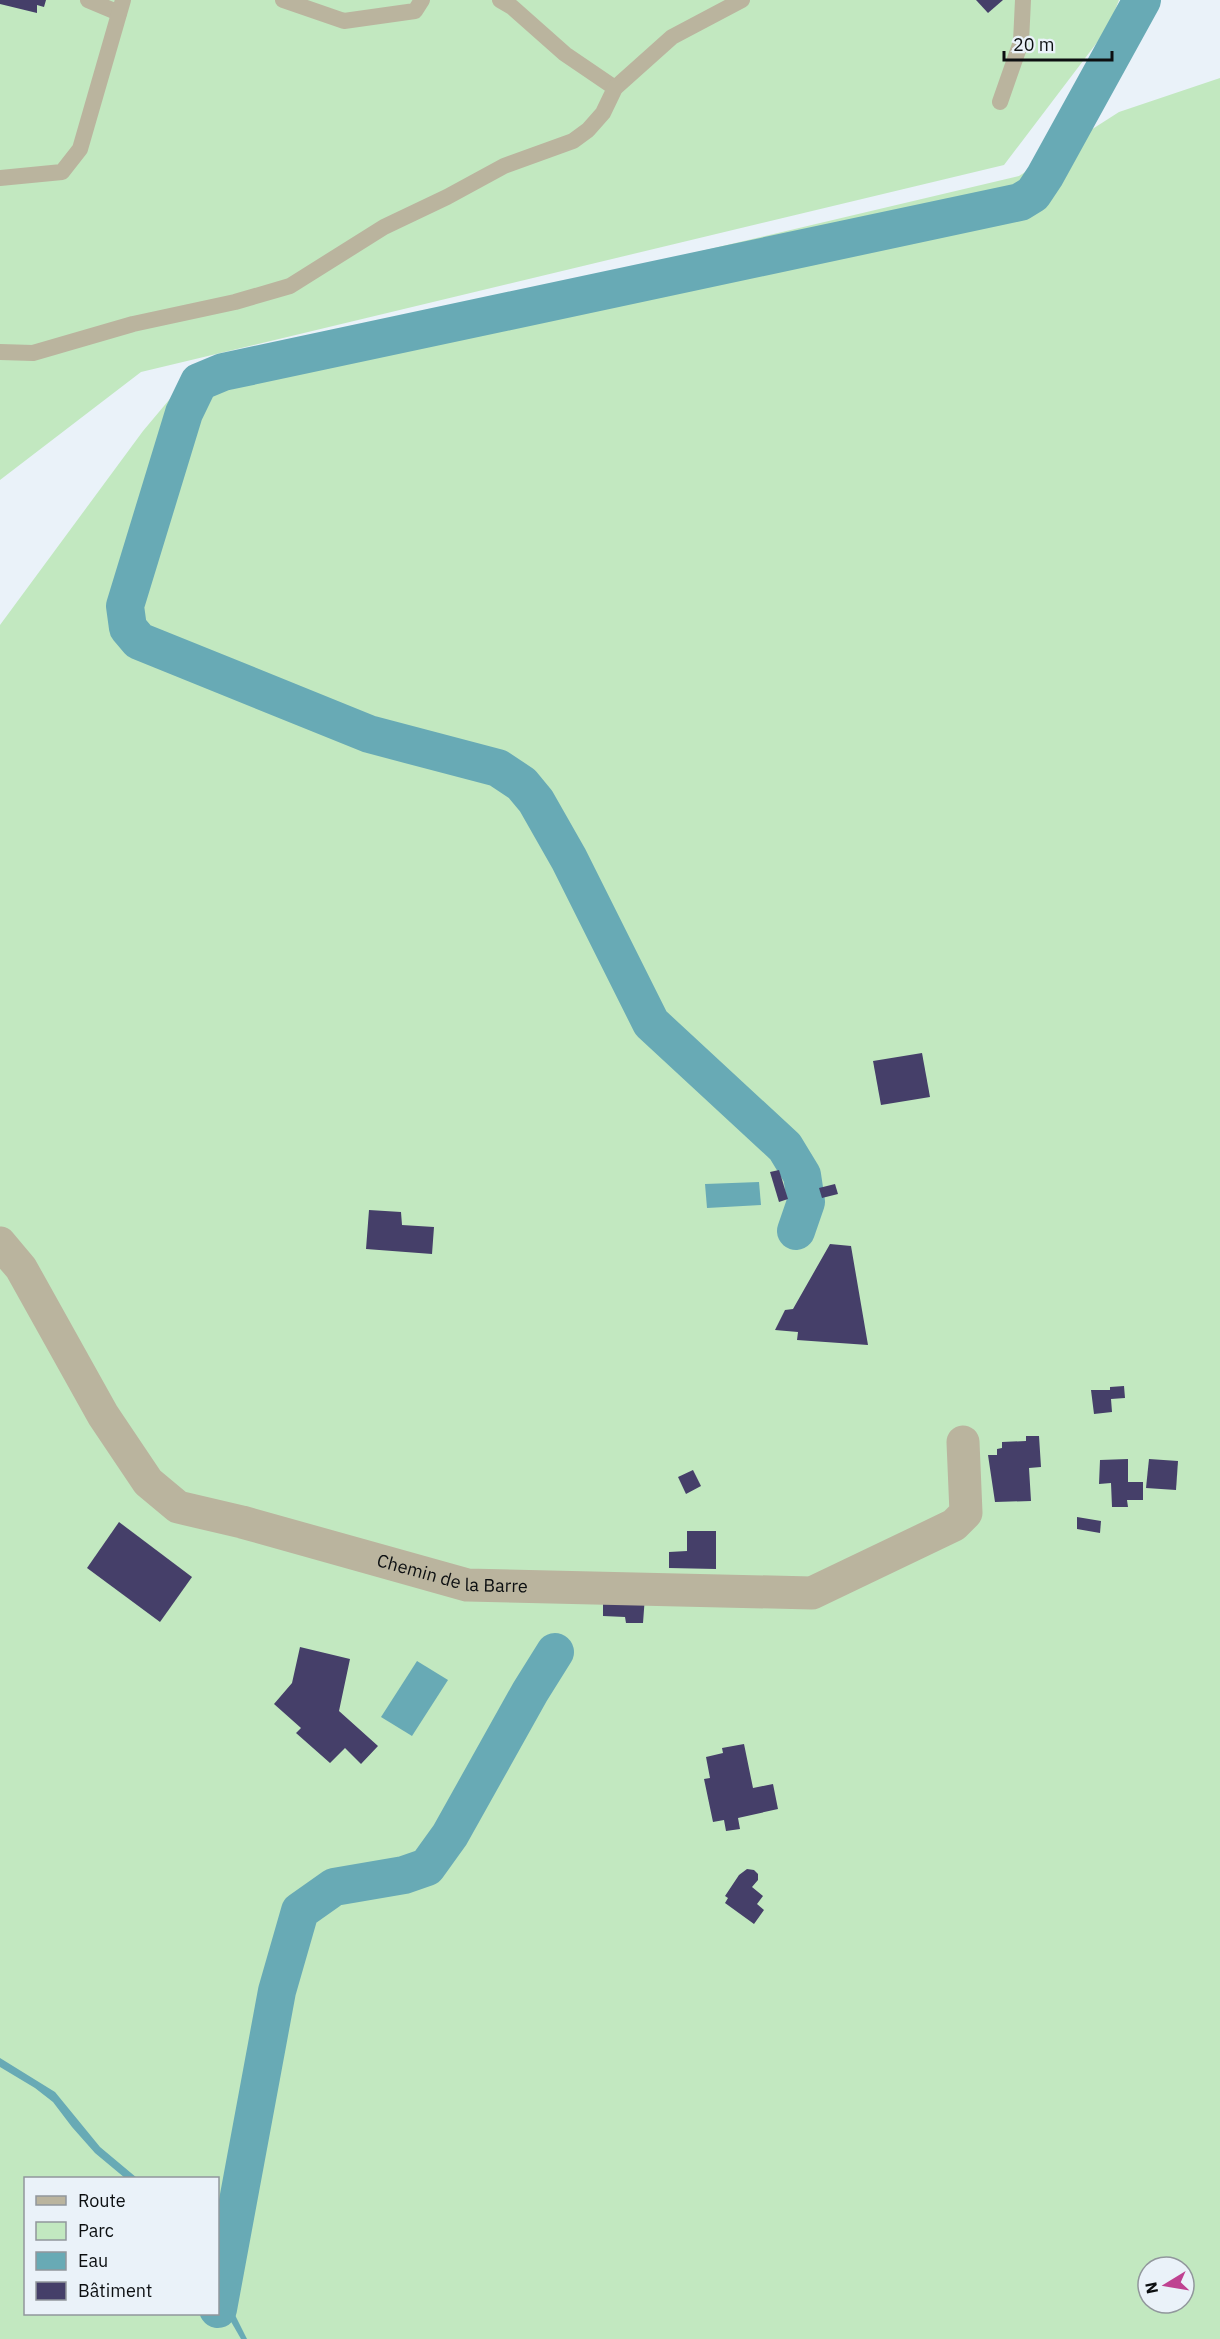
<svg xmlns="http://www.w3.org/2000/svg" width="1220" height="2339" viewBox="0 0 1220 2339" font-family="'IBM Plex Sans',sans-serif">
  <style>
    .green { fill: #c2e8c0; fill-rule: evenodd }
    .water { fill: #68aab5 }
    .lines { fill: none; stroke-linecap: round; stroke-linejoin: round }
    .canal { stroke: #68aab5; stroke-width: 38 }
    .building { fill: #453f69 }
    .service { stroke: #bab49e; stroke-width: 16 }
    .minor { stroke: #bab49e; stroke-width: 33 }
    .labels { text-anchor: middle; stroke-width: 6; stroke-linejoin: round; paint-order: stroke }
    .street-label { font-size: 18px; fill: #0c0f11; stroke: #eaf2f9 }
  </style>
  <rect width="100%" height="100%" fill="#eaf2f9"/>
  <!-- green -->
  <g class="green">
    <polygon points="0,0 1119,0 1108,28 1004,165 141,372 0,480"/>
    <path d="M1220,78v2261h-1220v-1714l143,-194 57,-68 353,-77 466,-110 100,-64zM26,2178h192v136h-192zM1148,2267h36v36h-36z"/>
  </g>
  <!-- water -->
  <g class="water">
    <polygon points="759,1182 761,1205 707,1208 705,1184"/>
    <polygon points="417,1661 448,1680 412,1736 381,1717"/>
    <polygon points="0,2058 55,2092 100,2147 137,2178 125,2178 95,2153 72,2127 53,2102 35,2088 0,2067"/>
    <polygon points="218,2286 231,2307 247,2339 241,2339 218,2299"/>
  </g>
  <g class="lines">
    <!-- canal -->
    <g class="canal">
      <polyline points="796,1231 806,1202 802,1175 785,1147 651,1023 569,859 536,801 522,784 498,768 369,734 139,641 128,628 125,606 184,413 199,382 223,372 1020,202 1033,194 1045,176 1142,0"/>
      <polyline points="218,2309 277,1991 300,1911 334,1887 404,1875 427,1867 450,1835 530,1692 555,1652"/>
    </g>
  </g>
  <!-- building -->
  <g class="building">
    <polygon points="0,0 46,0 44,7 37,5 37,13 0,4"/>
    <polygon points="976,0 1003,0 988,13"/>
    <polygon points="922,1053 930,1097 881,1105 873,1061"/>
    <polygon points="779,1170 788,1199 779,1202 770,1172"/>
    <polygon points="835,1184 838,1194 822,1198 819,1188"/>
    <polygon points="369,1210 401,1212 402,1225 434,1227 432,1254 366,1249"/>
    <polygon points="830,1244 851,1246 868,1345 797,1340 798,1332 775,1330 785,1310 793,1309"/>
    <polygon points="1124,1386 1125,1398 1111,1399 1112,1412 1094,1414 1091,1390 1110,1390 1110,1387"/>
    <polygon points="1026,1436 1039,1436 1041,1467 1029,1468 1031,1501 995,1502 988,1455 997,1455 997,1449 1002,1448 1002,1442 1026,1441"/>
    <polygon points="1128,1459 1128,1482 1143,1482 1143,1500 1127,1500 1128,1507 1112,1507 1111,1483 1099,1484 1100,1460"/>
    <polygon points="1149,1459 1178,1461 1176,1490 1146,1488"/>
    <polygon points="693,1470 701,1486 686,1494 678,1477"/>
    <polygon points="1077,1517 1101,1521 1100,1533 1077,1529"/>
    <polygon points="119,1522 192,1577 160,1622 87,1568"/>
    <polygon points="687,1531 716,1531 716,1569 669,1568 669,1552 687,1551"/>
    <polygon points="645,1596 643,1623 626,1623 625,1617 603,1616 603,1600"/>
    <polygon points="300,1647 350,1659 339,1711 378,1746 361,1764 345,1748 330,1763 296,1733 301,1728 274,1704 292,1683"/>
    <polygon points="744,1744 753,1788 773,1784 778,1809 738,1818 740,1829 726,1831 724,1820 713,1822 704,1779 710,1778 706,1757 723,1753 722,1748"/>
    <polygon points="747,1869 754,1870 758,1874 758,1880 752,1887 763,1896 757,1904 764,1910 754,1924 725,1903 728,1898 725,1896 739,1875"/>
  </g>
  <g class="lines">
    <!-- service -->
    <g class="service">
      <polyline points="88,0 119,13"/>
      <polyline points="283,0 344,21 415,11 422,0"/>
      <polyline points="500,0 512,7 565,54 615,88"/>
      <polyline points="1000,102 1021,42 1023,0"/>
      <polyline points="0,178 62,172 80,149 123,0"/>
      <polyline points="0,352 33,353 133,324 235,302 290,286 384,227 447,197 504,166 573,141 588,130 603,113 615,88 672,37 742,0"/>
    </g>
    <!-- minor -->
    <path class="minor" id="s1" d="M0,1243l21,25 82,147 45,67 30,25 64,15 225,63 345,8 142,-68 12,-12 -3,-71"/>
  </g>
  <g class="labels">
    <!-- street labels -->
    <g class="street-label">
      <text dy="6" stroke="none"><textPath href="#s1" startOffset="604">Chemin de la Barre</textPath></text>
    </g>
  </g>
  <!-- legend -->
  <rect x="24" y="2177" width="195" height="138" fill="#eaf2f9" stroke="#91979c" stroke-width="1.5"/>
  <rect x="36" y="2196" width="30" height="9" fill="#bab49e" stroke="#91979c" stroke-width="1.5"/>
  <text x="78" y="2207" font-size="18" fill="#0c0f11">Route</text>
  <rect x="36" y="2222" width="30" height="18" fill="#c2e8c0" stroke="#91979c" stroke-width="1.5"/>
  <text x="78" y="2237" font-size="18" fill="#0c0f11">Parc</text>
  <rect x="36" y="2252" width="30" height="18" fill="#68aab5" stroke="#91979c" stroke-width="1.5"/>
  <text x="78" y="2267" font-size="18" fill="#0c0f11">Eau</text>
  <rect x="36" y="2282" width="30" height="18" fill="#453f69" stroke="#91979c" stroke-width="1.5"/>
  <text x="78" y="2297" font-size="18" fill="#0c0f11">Bâtiment</text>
  <!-- north arrow -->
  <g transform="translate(1166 2285) rotate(259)"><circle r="28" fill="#eaf2f9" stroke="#91979c" stroke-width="1.5"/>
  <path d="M0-4.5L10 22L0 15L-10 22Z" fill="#bf4291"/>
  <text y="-9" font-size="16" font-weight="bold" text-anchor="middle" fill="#0c0f11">N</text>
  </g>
  <!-- scale -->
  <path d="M1004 51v9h108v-9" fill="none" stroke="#0c0f11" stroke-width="3"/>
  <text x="1013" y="51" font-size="18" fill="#0c0f11" stroke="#eaf2f9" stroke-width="4.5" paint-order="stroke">20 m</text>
</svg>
